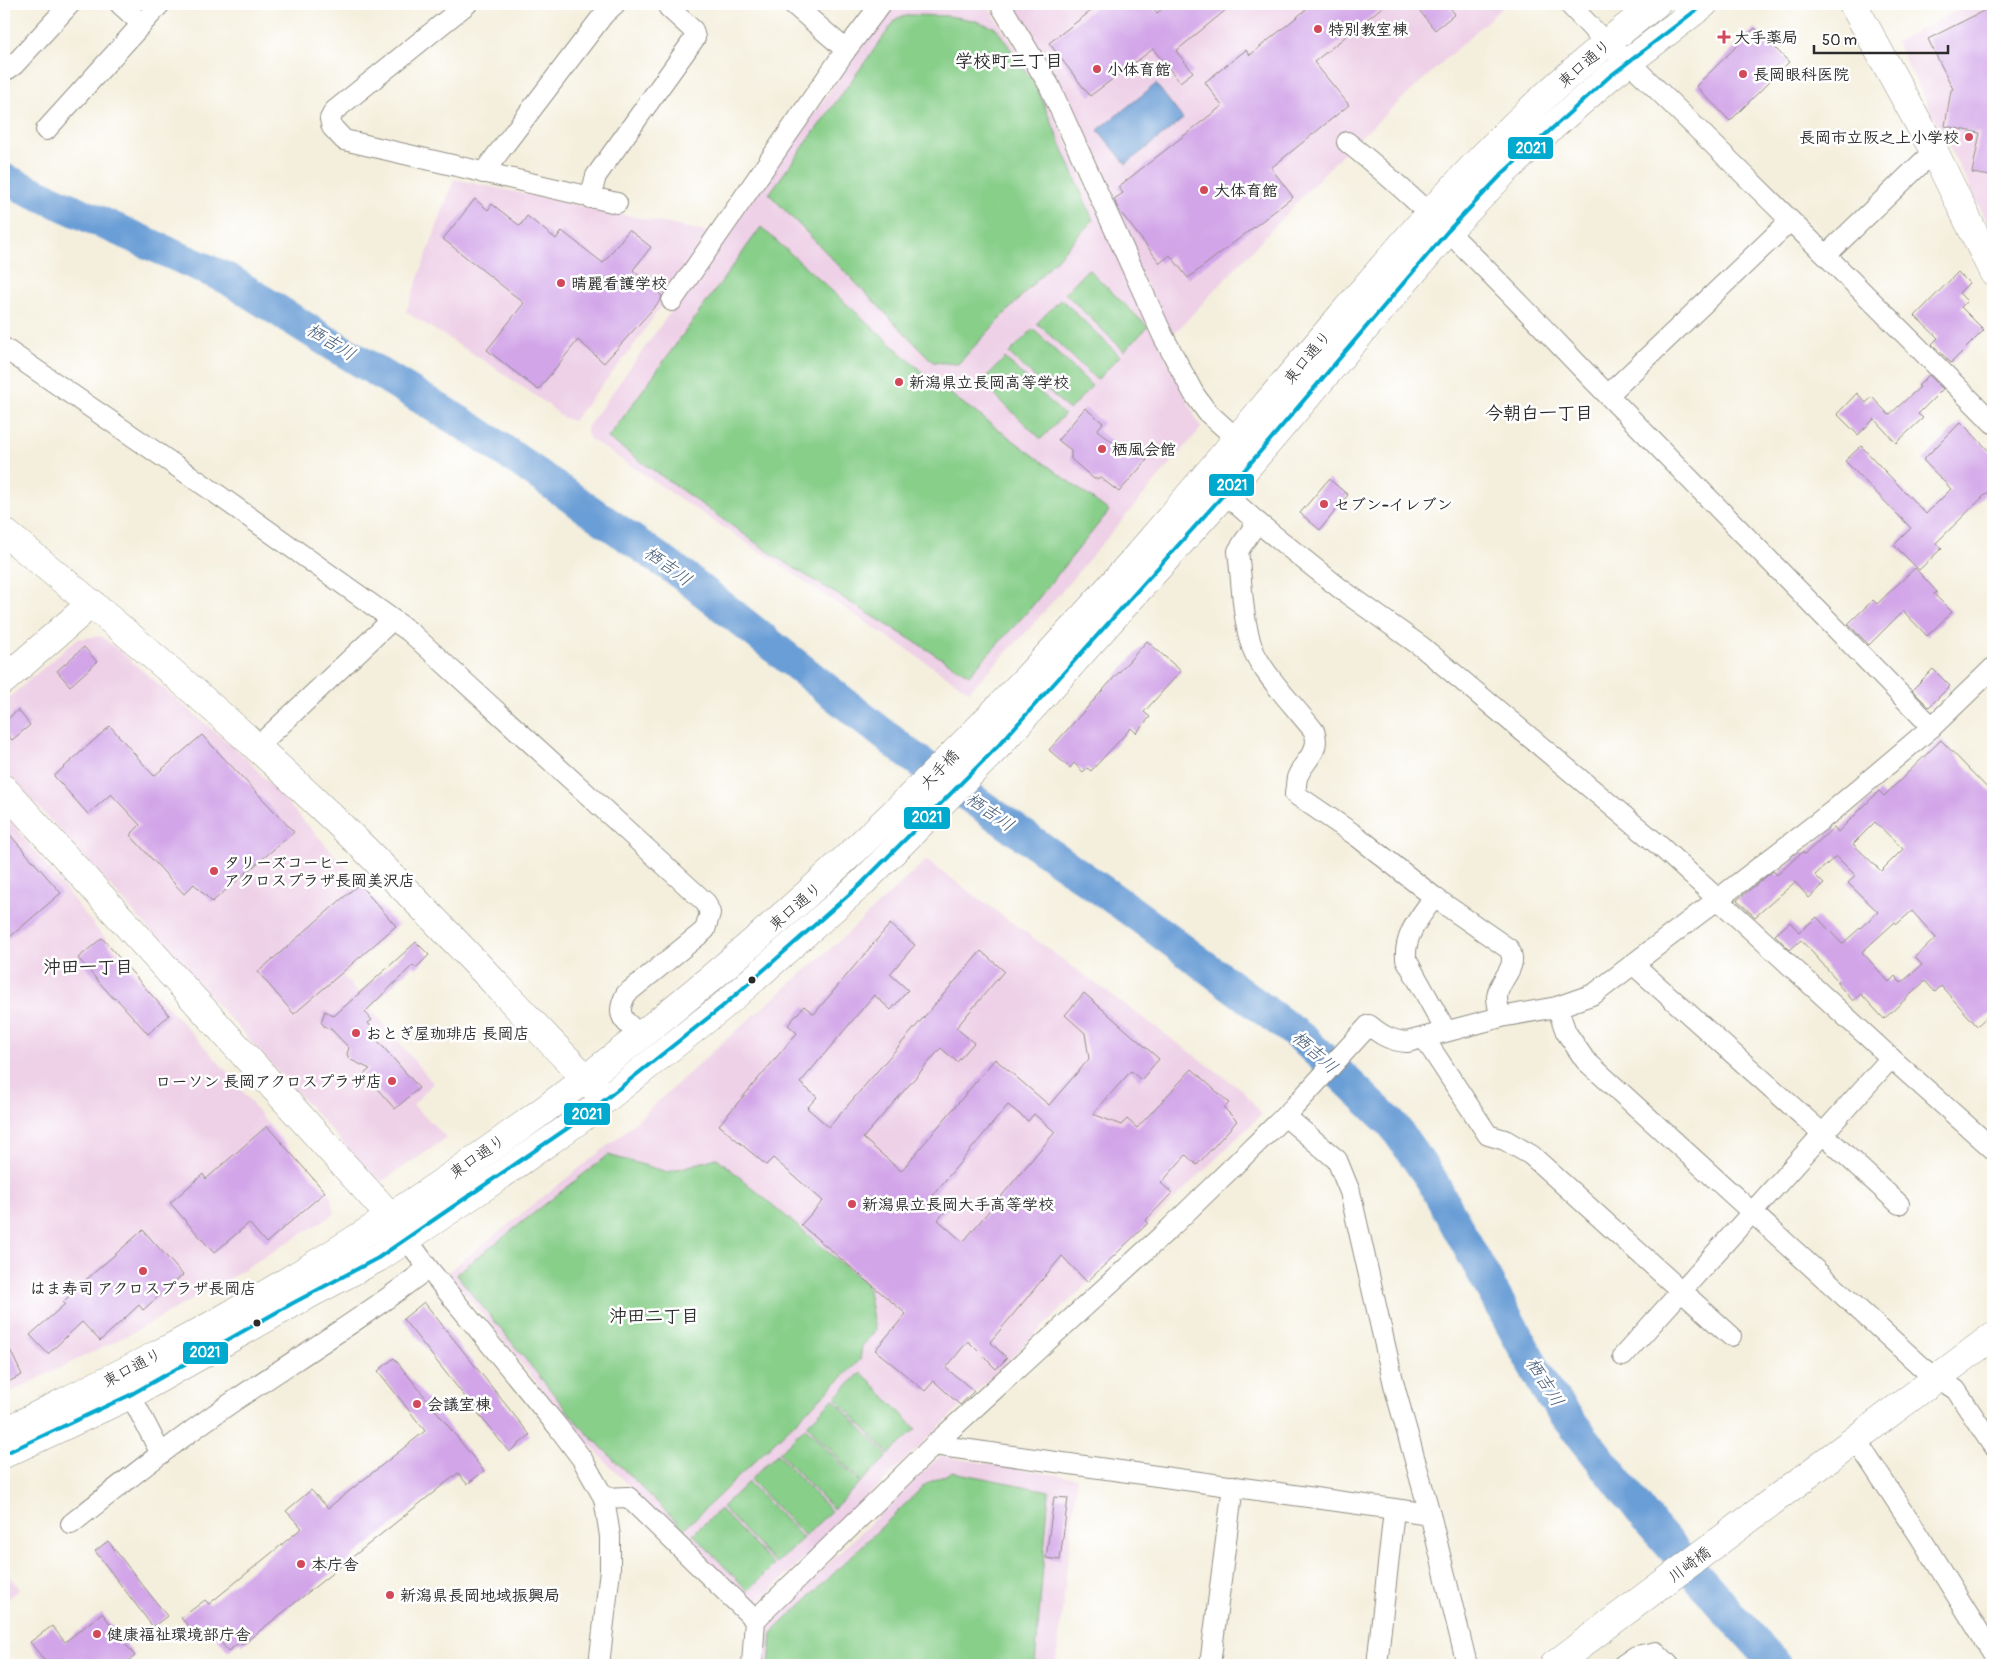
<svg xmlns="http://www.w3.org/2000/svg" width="1997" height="1669" viewBox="0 0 1997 1669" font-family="Pangolin,'Klee One',sans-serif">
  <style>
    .built { fill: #eed0e7 }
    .green { fill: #88cf8a; stroke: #5a7d5a }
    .water { fill: #6b9ed6; stroke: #4b6480 }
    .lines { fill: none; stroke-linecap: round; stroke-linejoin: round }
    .river { stroke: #6b9ed6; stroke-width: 32 }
    .building { fill: #d2a5e8; fill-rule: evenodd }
    .street-casing { stroke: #908d84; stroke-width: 22 }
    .secondary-casing { stroke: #908d84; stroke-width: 29 }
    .street { stroke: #fff; stroke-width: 20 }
    .secondary { stroke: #fff; stroke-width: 28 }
    .bus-1-casing { stroke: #fff; stroke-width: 8 }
    .bus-1 { stroke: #00a9ce; stroke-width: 4 }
    .poi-dot { fill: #d1495b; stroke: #fff; stroke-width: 2 }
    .bus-dot { fill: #2b2b2b; stroke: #fff; stroke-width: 2 }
    .labels { text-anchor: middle; stroke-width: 5; stroke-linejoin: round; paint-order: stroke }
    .poi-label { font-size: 16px; font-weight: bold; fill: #2b2b2b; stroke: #fff; text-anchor: start }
    .street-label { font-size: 16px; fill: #2b2b2b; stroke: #fff }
    .neighbourhood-label { font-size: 18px; font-weight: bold; fill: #2b2b2b; stroke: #fff }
    .water-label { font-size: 18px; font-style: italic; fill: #485f78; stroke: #fff }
    .line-badge { stroke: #fff; stroke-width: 2 }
    .badge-label { font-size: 14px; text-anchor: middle; font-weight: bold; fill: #fff }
  </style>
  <rect width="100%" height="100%" fill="#fff"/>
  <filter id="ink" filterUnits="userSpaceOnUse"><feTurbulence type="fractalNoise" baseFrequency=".02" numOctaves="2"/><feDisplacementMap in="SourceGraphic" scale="10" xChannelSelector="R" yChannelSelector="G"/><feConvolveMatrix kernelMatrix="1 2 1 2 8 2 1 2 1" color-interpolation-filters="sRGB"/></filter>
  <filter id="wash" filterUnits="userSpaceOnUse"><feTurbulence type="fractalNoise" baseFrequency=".0096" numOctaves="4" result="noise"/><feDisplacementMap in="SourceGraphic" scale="20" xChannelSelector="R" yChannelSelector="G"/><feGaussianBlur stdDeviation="1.12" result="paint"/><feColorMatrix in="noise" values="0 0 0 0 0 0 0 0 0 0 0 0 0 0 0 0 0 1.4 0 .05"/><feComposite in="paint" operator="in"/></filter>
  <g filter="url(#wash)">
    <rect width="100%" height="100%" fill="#f4efdd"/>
    <!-- built -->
    <g class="built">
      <polygon points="893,4 986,4 1040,84 1155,336 1201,428 1031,627 969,691 589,438 586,429"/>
      <polygon points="1006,4 1506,4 1342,154 1172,336"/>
      <polygon points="1969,4 1993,4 1993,233 1896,42"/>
      <polygon points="454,179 711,233 630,351 573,421 562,417 547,404 491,365 406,312"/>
      <polygon points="101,636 246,758 399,925 343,976 433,1083 413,1105 447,1138 382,1181 369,1172 4,769 4,702 77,639"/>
      <polygon points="4,813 96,928 231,1076 263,1118 330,1194 334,1214 230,1278 130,1334 4,1395"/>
      <polygon points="926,860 1242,1090 1262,1114 756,1605 743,1603 572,1427 448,1272 620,1136 722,1043 836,944"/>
      <polygon points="940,1456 1077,1478 1056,1665 758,1665 762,1628"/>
      <polygon points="4,1570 20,1589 4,1601"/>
    </g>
    <!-- green -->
    <g class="green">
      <polygon points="911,15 948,16 973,20 996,28 1036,86 1093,220 958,364 933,362 769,194 897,18"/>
      <polygon points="761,227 930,379 1109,511 1029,610 969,675 776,557 608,438"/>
      <polygon points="1088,269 1148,327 1124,351 1065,293"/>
      <polygon points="1061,299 1120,356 1097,380 1037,323"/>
      <polygon points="1033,329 1092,386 1069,410 1009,353"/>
      <polygon points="1005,358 1064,415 1041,439 981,382"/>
      <polygon points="608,1155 668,1172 717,1158 867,1285 875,1331 862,1346 860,1360 684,1529 578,1424 456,1274"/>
      <polygon points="861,1372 916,1429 889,1454 835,1398"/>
      <polygon points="833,1399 888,1456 861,1482 807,1425"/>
      <polygon points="805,1427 860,1483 833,1509 779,1453"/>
      <polygon points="777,1454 831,1511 805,1536 750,1480"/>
      <polygon points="953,1472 1049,1491 1035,1665 769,1665 772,1633 927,1483"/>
      <polygon points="748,1482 803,1538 776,1564 722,1507"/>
      <polygon points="720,1509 774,1565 748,1591 693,1534"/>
    </g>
    <!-- water -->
    <polygon class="water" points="1156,84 1183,119 1126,164 1098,130"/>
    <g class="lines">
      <!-- river -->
      <polyline class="river" points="4,179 228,279 325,340 477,432 684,576 910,755 1131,911 1302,1038 1393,1125 1431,1179 1549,1394 1651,1524 1776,1665"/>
    </g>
    <g id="blocks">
      <!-- building -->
      <g class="building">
        <polygon points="1100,4 1150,4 1157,13 1168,4 1233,4 1176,51 1193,72 1180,82 1153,49 1090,96 1049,43"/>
        <polygon points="1313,4 1386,4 1314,62 1349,105 1271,168 1293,197 1188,278 1170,255 1160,263 1118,209 1114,199 1123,193 1118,187 1222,106 1205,82 1246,50 1250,55"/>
        <polygon points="1414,4 1447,4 1455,14 1435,30"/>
        <polygon points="1993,6 1993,162 1991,176 1972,173 1980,133 1945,126 1951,90 1953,89 1928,39"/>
        <polygon points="1755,28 1789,62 1730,121 1696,86"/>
        <polygon points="475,199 488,210 492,204 520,226 527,216 556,239 562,231 603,263 629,230 651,247 633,270 662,296 660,301 604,363 578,340 538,390 487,350 524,303 443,239"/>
        <polygon points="1958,272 1969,283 1959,293 1967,301 1961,307 1984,330 1951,363 1932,344 1938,338 1915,316"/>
        <polygon points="1929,375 1943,389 1918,414 1923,418 1896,443 1874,419 1858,435 1837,414 1857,393 1866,403 1872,397 1889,415 1920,387 1918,386"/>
        <polygon points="1085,408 1103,423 1097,430 1120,448 1125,442 1147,460 1119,492 1101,478 1094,479 1071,459 1071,450 1058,440"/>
        <polygon points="1961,422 1993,455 1993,487 1936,543 1942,548 1919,570 1894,545 1911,528 1845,461 1861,446 1926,514 1951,489 1923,460"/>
        <polygon points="1329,479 1348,495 1320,530 1300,513"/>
        <polygon points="1915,568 1937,592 1934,594 1952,612 1927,636 1903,611 1869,645 1848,624 1873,600 1877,604"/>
        <polygon points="1147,641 1181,671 1144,712 1150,717 1136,733 1131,728 1091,771 1087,768 1083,772 1074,763 1070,768 1049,750"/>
        <polygon points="84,647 97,662 70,686 57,671"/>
        <polygon points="1933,669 1950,686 1929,707 1912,690"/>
        <polygon points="18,710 30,725 12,740 4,731 4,722"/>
        <polygon points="110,726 154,776 202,735 294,832 212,902 194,884 184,894 130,835 140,825 111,794 88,814 54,776"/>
        <path d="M1941,740l52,54v217l-16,15 -36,-40 -6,6 -10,-11 -41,38 -23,-25 -8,7 -17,-19 2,-1 -37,-41 -11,10 -15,-15 15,-13 9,10 18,-15 25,27 36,-32 -30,-29 7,-8 -19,-19 -21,19 9,9 -15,14 -14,-16 -40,35 -18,-17 36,-29 4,4 25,-23 3,2 29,-27 4,5 41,-41 5,5zM1875,822l28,27 -22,22 -28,-27zM1912,911l24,27 -21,19 7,8 -21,18 -6,-7 -6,6 -27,-30 33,-30 2,2z"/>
        <polygon points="4,828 61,893 4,942"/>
        <polygon points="359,884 396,926 294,1014 258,972"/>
        <path d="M890,924l25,21 -25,29 18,16 -17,20 -17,-15 -74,88 17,14 -10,11 22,19 152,-176 23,20 -48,57 18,15 -17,19 -16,-14 -78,90 38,33 94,-112 54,46 40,-46 -4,-26 -20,-18 19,-22 75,66 -18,21 -10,-9 -38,43 28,11 6,-6 10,9 55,-59 37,34 -5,5 13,13 -40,44 -11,-10 -25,28 11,10 -26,27 2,3 -61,59 -25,-26 -72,86 17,16 -11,11 -28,-28 -22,27 28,23 -14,14 -26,-24 -9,10 -50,-41 31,-36 -105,-89 22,-24 -50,-43 -7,7 -47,-40 78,-92 -9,-8 16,-19 10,8zM1008,1105l20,16 6,-7 21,18 -92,110 -25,-22 10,-12 -15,-13z"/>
        <polygon points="102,938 169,1015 148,1034 116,998 114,999 78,958"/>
        <polygon points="416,942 429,955 416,968 413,965 365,1012 372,1020 368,1023 381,1038 378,1041 419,1088 395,1109 364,1074 370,1069 349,1059 347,1054 349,1048 330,1028 325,1027 321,1022 325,1011 334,1016"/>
        <polygon points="267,1126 325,1192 266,1243 249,1223 214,1253 170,1203 203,1174 206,1179"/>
        <polygon points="143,1230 183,1275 143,1310 139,1305 100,1341 82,1322 48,1354 30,1335 65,1304 63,1302 88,1278"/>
        <polygon points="424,1302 530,1435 509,1452 403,1319"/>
        <polygon points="4,1337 22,1375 4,1384"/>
        <polygon points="394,1358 484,1471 467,1484 458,1473 242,1645 240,1642 228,1651 209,1628 199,1638 181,1618 205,1600 209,1604 302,1528 286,1511 311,1490 328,1508 425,1431 378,1371"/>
        <polygon points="1054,1497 1068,1498 1060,1560 1046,1558"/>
        <polygon points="108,1541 167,1616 153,1627 95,1551"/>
        <polygon points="102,1613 135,1656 123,1665 48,1665 30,1642 52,1626 65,1642"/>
      </g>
    </g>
  </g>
  <g filter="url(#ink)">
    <use href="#blocks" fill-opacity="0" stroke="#908d84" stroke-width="1"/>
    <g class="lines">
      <!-- street casing -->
      <g class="street-casing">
        <g id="street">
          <polyline points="120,4 142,24"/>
          <polyline points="467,4 334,111 330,119 332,127 344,140 617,203"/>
          <polyline points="793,4 846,50"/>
          <polyline points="1000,4 1049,85 1163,336 1194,394 1207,412 1237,439"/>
          <path d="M1569,4l37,39 22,18c123,120 245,240 365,362"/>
          <polyline points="4,70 8,69 14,65 70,4"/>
          <polyline points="46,130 160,4"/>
          <path d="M1347,142c90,72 168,157 248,240 113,115 225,231 337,345"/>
          <polyline points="483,173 604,14 615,4"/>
          <polyline points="590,198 596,176 695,38 693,30 669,8 667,4"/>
          <polyline points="1827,254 1934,151"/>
          <polyline points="672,301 846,50 881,4"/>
          <path d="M4,348l210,144 196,140 296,271 4,10 -5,17 -79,64c-12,24 -1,26 15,42"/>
          <polyline points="1608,395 1790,221"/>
          <polyline points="1214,484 1257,522 1342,590 1422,647 1661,847 1891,1058 1993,1149"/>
          <path d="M1257,522l-19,29c4,31 4,66 14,96 9,25 45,62 62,84 8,21 -11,29 -17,47 -1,4 -1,11 -2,16l63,43 76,60 75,52c11,19 -11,30 -12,48 0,7 2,13 4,20"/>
          <polyline points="257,747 392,620"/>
          <path d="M1434,897c-13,19 -30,37 -28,62l40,72"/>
          <polyline points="1634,965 1823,1134 1899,1204"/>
          <polyline points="1557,1007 1566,1032 1585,1060 1923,1368 1956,1390 1993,1446"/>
          <polyline points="1424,1038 1488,1135 1505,1140 1531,1155 1731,1336"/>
          <polyline points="1285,1116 1337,1160 1350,1192 1395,1389 1430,1514 1467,1665"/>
          <polyline points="399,1228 428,1268 558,1427 582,1459 604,1498 610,1536 610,1570 599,1665"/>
          <polyline points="1623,1356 1891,1058"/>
          <polyline points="124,1382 161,1454"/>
          <polyline points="1856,1440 1919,1535 1993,1654"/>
          <polyline points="934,1445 1430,1514"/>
          <polyline points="604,1498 628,1497 755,1620"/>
          <path d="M71,1524c53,-42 107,-85 163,-123 65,-44 132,-85 194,-133"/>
          <path d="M752,1665l3,-45 179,-175 235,-216 124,-121 76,-83c12,10 22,16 38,17l94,-25 56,-10 37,-13 240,-184 98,-83 61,-59"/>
          <polyline points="1210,1665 1233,1486"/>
          <polyline points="1377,1665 1394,1510"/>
          <polyline points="1623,1665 1636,1656 1656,1652 1669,1665"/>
        </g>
      </g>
      <!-- secondary casing -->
      <g class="secondary-casing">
        <g id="secondary">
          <polyline points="1853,4 1934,151 1993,272"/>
          <path d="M4,532c115,93 228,189 335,292 90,86 173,179 260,268"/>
          <polyline points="4,680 92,603"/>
          <polyline points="4,789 390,1216"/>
          <path d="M4,1432c79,-40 159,-78 236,-123 298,-171 564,-392 798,-643 103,-110 199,-228 297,-343 62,-73 124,-146 194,-212 40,-38 83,-73 127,-107"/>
          <polyline points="4,1454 130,1395 293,1303 378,1258 487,1185 578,1121 723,1006 861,884 998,746 1225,493 1447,232 1504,172 1552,127 1609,77 1704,4"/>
          <polyline points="1554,1665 1993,1336"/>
        </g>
      </g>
      <!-- street -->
      <use href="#street" class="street"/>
      <!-- secondary -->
      <use href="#secondary" class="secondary"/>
      <!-- bus-1 casing -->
      <g class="bus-1-casing">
        <polyline id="bus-1" points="4,1454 130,1395 293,1303 378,1258 578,1121 723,1006 861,884 998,746 1225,493 1447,232 1504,172 1609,77 1704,4"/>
      </g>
      <!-- bus-1 -->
      <use href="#bus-1" class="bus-1"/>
    </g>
  </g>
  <!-- markers -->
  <g class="poi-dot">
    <circle cx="1318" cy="29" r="5"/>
    <path d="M1721.5 29.5h5v5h5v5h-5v5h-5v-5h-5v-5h5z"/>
    <circle cx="1097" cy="69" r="5"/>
    <circle cx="1743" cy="74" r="5"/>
    <circle cx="1969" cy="137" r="5"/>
    <circle cx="1204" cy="190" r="5"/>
    <circle cx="561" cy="283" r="5"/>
    <circle cx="899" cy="382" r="5"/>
    <circle cx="1102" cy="449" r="5"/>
    <circle cx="1324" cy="504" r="5"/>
    <circle cx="214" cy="871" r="5"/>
    <circle cx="356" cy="1033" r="5"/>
    <circle cx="392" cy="1081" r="5"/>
    <circle cx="852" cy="1204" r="5"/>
    <circle cx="143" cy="1271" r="5"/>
    <circle cx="417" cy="1404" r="5"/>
    <circle cx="301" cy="1564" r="5"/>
    <circle cx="390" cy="1595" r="5"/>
    <circle cx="97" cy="1634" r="5"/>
  </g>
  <g class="bus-dot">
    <circle cx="752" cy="980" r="4.5"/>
    <circle cx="257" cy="1323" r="4.5"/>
  </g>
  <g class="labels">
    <!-- poi labels -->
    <g class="poi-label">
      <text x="1328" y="35">特別教室棟</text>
      <text x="1734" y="43">大手薬局</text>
      <text x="1107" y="75">小体育館</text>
      <text x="1753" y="80">長岡眼科医院</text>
      <text x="1959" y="143" text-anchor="end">長岡市立阪之上小学校</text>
      <text x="1214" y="196">大体育館</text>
      <text x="571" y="289">晴麗看護学校</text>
      <text x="909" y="388">新潟県立長岡高等学校</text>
      <text x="1112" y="455">栖風会館</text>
      <text x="1334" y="510">セブン-イレブン</text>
      <text x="224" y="868">タリーズコーヒー<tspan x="224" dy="18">アクロスプラザ長岡美沢店</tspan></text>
      <text x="366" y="1039">おとぎ屋珈琲店 長岡店</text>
      <text x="382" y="1087" text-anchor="end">ローソン 長岡アクロスプラザ店</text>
      <text x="862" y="1210">新潟県立長岡大手高等学校</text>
      <text x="143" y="1294" text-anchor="middle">はま寿司 アクロスプラザ長岡店</text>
      <text x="427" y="1410">会議室棟</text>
      <text x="311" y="1570">本庁舎</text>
      <text x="400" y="1601">新潟県長岡地域振興局</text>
      <text x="107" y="1640">健康福祉環境部庁舎</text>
    </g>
    <!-- street labels -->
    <g class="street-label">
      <text transform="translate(1584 63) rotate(-41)" y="6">東口通り</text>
      <text transform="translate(1307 357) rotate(-50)" y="6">東口通り</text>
      <text transform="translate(939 769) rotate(-46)" y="6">大手橋</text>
      <text transform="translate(795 906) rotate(-41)" y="6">東口通り</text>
      <text transform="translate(477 1156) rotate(-35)" y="6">東口通り</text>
      <text transform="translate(132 1367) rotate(-28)" y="6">東口通り</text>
      <text transform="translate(1689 1564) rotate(-37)" y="6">川崎橋</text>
    </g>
    <!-- neighbourhood labels -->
    <g class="neighbourhood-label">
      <text x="1009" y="67">学校町三丁目</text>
      <text x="1539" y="419">今朝白一丁目</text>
      <text x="88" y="973">沖田一丁目</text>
      <text x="654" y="1322">沖田二丁目</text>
    </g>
    <!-- water labels -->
    <g class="water-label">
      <text transform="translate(331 342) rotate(32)" y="6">栖吉川</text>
      <text transform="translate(668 566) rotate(36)" y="6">栖吉川</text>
      <text transform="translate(990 812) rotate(35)" y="6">栖吉川</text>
      <text transform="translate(1315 1052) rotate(42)" y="6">栖吉川</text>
      <text transform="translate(1545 1382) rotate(58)" y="6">栖吉川</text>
    </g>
  </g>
  <g class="line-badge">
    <rect x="1507" y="136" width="47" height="24" rx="5" fill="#00a9ce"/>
    <rect x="1208" y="473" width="47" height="24" rx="5" fill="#00a9ce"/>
    <rect x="903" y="806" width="48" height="24" rx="5" fill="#00a9ce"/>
    <rect x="563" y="1102" width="48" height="24" rx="5" fill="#00a9ce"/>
    <rect x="182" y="1341" width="47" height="24" rx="5" fill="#00a9ce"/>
  </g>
  <g class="badge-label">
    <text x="1531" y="153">2021</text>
    <text x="1232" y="490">2021</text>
    <text x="927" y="822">2021</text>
    <text x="587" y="1119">2021</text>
    <text x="205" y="1357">2021</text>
  </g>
  <!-- margin -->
  <rect width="1997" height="1669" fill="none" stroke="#fff" stroke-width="20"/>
  <!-- scale -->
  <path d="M1814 45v8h134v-8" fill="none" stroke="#2b2b2b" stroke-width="2.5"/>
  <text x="1822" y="45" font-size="15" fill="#2b2b2b" stroke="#ffffff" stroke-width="4" paint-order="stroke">50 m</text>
</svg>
